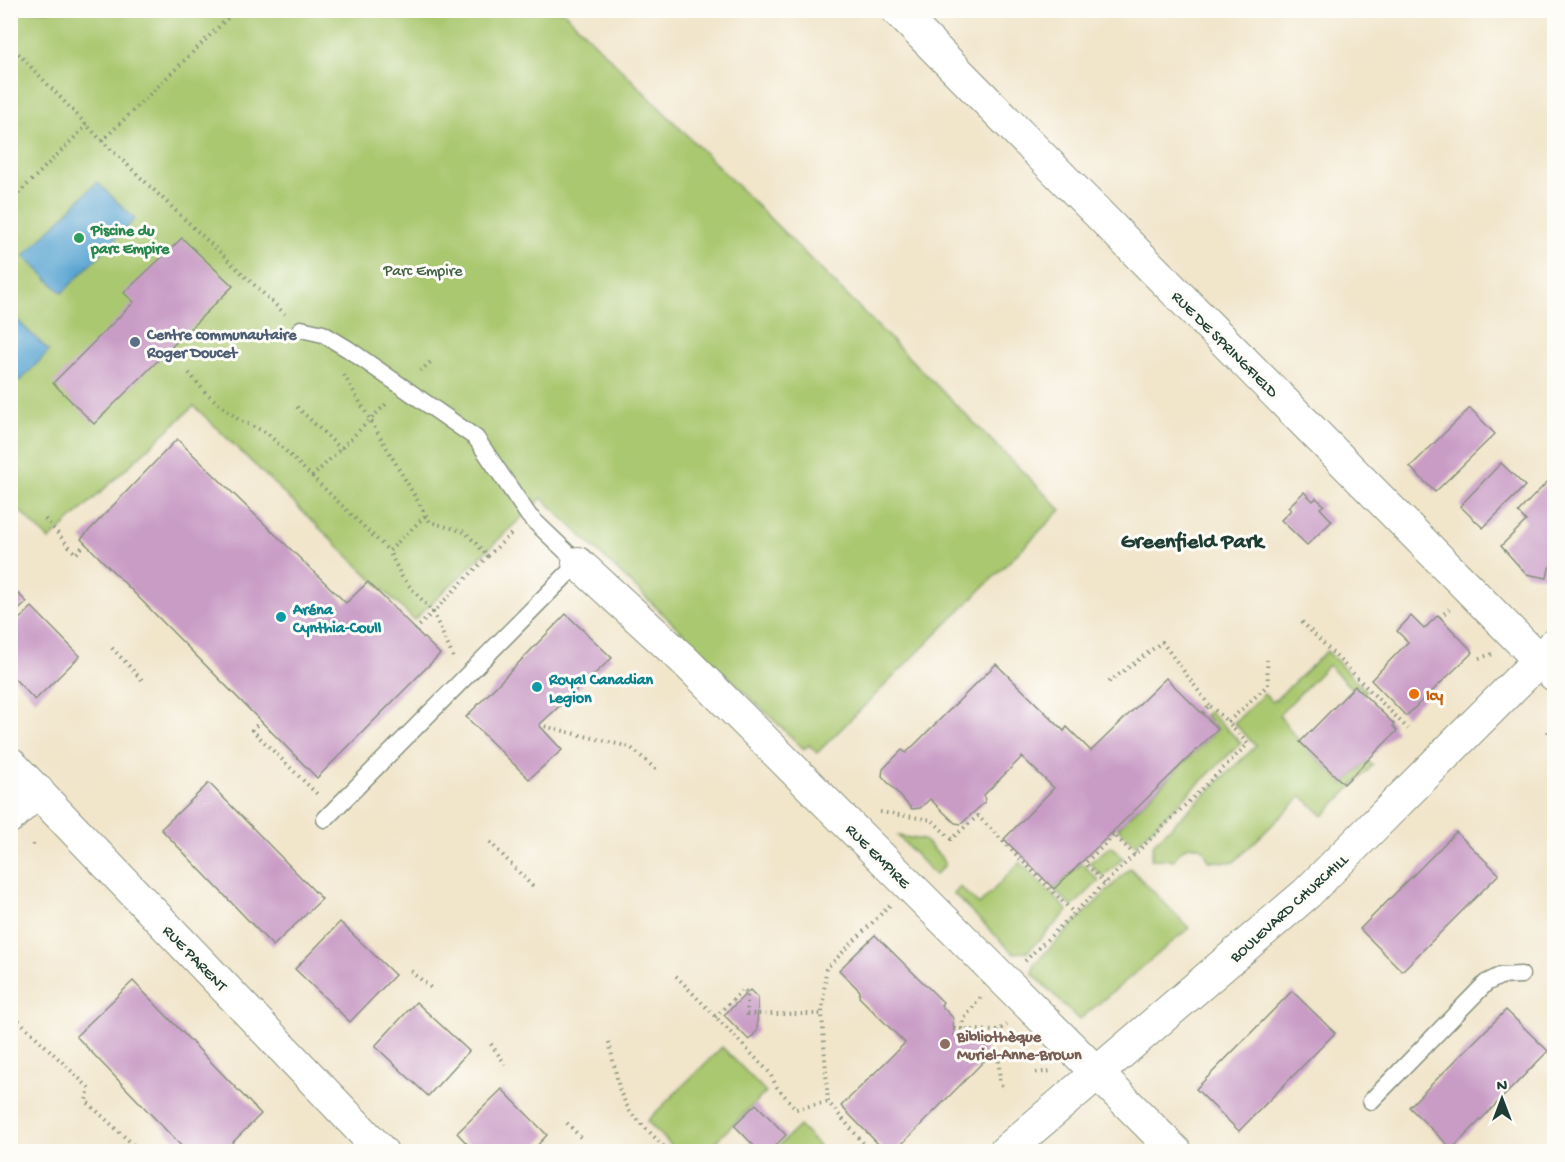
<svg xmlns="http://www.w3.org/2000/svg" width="1565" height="1162" viewBox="0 0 1565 1162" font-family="'Gochi Hand',sans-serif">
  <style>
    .green { fill: #aac86f; stroke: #648252; stroke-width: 1.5 }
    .water { fill: #5ba6d3; stroke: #3d7284; stroke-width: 1.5 }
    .building { fill: #c99cc6 }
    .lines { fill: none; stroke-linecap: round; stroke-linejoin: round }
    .service-casing { stroke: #88917f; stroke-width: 19 }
    .minor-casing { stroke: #88917f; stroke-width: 34 }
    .tertiary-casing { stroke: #88917f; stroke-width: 35 }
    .path { stroke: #88917f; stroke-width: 4; stroke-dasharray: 1.5 4.5; stroke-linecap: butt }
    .service { stroke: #fff; stroke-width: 16 }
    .minor { stroke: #fff; stroke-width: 32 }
    .tertiary { stroke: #fff; stroke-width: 33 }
    .leisure-dot { fill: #2e9e5b; stroke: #fdfcf7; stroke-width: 2 }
    .service-dot { fill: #5c6f8a; stroke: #fdfcf7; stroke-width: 2 }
    .culture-dot { fill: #0f9aa8; stroke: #fdfcf7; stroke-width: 2 }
    .food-dot { fill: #e8710a; stroke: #fdfcf7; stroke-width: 2 }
    .education-dot { fill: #8d6e63; stroke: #fdfcf7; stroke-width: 2 }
    .labels { text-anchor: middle; stroke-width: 6; stroke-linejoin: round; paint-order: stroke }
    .leisure-label { font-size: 16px; font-weight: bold; fill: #27864d; stroke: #fdfcf7; text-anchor: start }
    .park-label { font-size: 16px; fill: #426043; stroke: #fdfcf7 }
    .service-label { font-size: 16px; font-weight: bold; fill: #4e5e75; stroke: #fdfcf7; text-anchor: start }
    .street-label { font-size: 16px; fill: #1f3d34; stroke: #fdfcf7 }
    .culture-label { font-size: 16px; font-weight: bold; fill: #0d838f; stroke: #fdfcf7; text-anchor: start }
    .food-label { font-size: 16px; font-weight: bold; fill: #c56008; stroke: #fdfcf7; text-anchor: start }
    .education-label { font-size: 16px; font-weight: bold; fill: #785e54; stroke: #fdfcf7; text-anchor: start }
    .district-label { font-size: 22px; font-weight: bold; fill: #1f3d34; stroke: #fdfcf7 }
  </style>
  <rect width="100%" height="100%" fill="#fdfcf7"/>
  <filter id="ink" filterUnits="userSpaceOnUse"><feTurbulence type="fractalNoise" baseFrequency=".0167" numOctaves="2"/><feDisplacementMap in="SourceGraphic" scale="12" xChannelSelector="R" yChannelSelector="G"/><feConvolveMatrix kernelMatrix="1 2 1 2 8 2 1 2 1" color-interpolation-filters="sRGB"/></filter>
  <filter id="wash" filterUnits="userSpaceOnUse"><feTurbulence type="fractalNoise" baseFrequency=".008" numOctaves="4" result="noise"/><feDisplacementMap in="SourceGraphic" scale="24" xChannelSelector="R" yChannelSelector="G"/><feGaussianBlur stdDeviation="1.35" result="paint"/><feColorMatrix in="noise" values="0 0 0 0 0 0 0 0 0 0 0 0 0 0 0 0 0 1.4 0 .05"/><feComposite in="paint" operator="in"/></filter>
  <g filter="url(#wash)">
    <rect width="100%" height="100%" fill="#f1e5ca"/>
    <!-- green -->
    <g class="green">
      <polygon points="10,11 563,11 1061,510 817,753 809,745 804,749 542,498 414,620 194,406 49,540 11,502"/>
      <path d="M1327,651l39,40 -3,3 -8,-8 -3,3 -24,-24 -49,50 21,27 44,42 23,-23 6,4 -50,51 -21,-20 -68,66 -25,-1 -5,-11c-12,-10 -24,-1 -30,10l-23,-1 3,-16 102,-97 -22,-23 30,-29 9,8z"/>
      <polygon points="1209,711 1241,743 1135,845 1118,828 1218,729 1205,715"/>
      <polygon points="898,836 924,840 941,857 945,865 935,875"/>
      <polygon points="1111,846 1123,858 1103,877 1089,863"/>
      <polygon points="1020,862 1068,911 1027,952 1013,953 954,894 960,887 979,905"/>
      <polygon points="1082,863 1099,881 1072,907 1054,889"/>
      <polygon points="1130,868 1189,928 1079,1020 1033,974 1034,964"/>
      <polygon points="722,1047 766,1092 706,1151 677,1151 647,1121"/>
      <polygon points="799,1126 824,1151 773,1151"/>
    </g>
    <!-- water -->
    <g class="water">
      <polygon points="97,182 135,219 62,293 24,256"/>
      <polygon points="10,313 49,351 20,381 11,372"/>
    </g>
    <g id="blocks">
      <!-- building -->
      <g class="building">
        <polygon points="182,238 233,286 94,424 53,383 134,302 124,293"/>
        <polygon points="1470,408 1495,434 1435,492 1410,467"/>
        <polygon points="177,439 346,603 368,582 440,654 317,778 81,539"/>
        <polygon points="1501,463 1525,486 1483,528 1460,506"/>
        <polygon points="1554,475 1554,562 1549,568 1547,578 1526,574 1501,546 1526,521 1518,512"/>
        <polygon points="1304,492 1313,501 1316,498 1324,505 1320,508 1332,521 1307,545 1281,520 1291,510 1288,507"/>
        <polygon points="10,586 27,602 10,618"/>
        <polygon points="32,607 80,656 35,700 10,674 10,628"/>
        <polygon points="566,614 612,658 539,725 562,750 529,779 466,717"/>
        <polygon points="1438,615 1473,652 1406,716 1371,680 1408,642 1397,631 1411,616 1424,629"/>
        <polygon points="996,664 1064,731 1067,727 1091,751 1166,678 1218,729 1054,889 1004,839 1054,788 1022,757 984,795 985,802 961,824 955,823 930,799 920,808 912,809 882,776 883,769 902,750 906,753"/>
        <polygon points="1355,686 1394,724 1393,726 1397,731 1344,784 1300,742"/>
        <polygon points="209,783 322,899 273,946 161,829"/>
        <polygon points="1456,832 1499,874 1402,971 1360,929"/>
        <polygon points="340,922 395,975 350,1022 295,969"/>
        <polygon points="875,935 943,1002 941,1005 953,1018 954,1035 976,1035 986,1045 986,1059 894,1152 886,1152 841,1106 905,1043 859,997 860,991 839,970"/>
        <polygon points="133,981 261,1114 223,1152 187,1152 76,1036"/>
        <polygon points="750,990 758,998 757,1031 749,1040 724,1015"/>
        <polygon points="1292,991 1335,1033 1239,1131 1196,1089"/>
        <polygon points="416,1002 469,1051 428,1096 375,1046"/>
        <polygon points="1506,1010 1548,1051 1452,1149 1409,1107"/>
        <polygon points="502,1089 547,1135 531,1152 475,1152 457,1133"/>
        <polygon points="756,1104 786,1135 769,1152 760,1152 734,1125"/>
      </g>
    </g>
  </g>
  <g filter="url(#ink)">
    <use href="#blocks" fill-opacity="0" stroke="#88917f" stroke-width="1.5"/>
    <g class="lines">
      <!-- service casing -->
      <g class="service-casing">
        <g id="service">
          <polyline points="301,329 323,334 348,349 476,438 529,516 578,563 325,819"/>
          <polyline points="1371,1101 1486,983 1500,976 1521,975"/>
        </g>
      </g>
      <!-- minor casing -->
      <g class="minor-casing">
        <g id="minor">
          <polyline points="897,10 1554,675"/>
          <polyline points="578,563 685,661 1176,1152"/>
          <polyline points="10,763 382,1152"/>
          <polyline points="10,817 38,791"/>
        </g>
      </g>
      <!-- tertiary casing -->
      <g class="tertiary-casing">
        <polyline id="tertiary" points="1005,1152 1307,893 1554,645"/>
      </g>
      <!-- path -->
      <g class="path">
        <polyline points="10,45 102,141 285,314"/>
        <polyline points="102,141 236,10"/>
        <polyline points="10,202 87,125"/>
        <polyline points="420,371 433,360"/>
        <polyline points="189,373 206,393 239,420 267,433 389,551"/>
        <polyline points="344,375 430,522 465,532 488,556 513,532"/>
        <polyline points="297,407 341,449"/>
        <polyline points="312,477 386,404"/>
        <polyline points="45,519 76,554 86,543"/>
        <polyline points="1440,618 1449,609"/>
        <polyline points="1302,622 1408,729"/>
        <polyline points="415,630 433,612 403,579 389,551 426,515"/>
        <polyline points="112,648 144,682"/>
        <polyline points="453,657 433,612 488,556"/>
        <polyline points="1479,658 1493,654"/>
        <polyline points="1109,682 1162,642 1209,705"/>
        <polyline points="1203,713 1209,705 1228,722 1268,685 1267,660"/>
        <polyline points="261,721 252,730 318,795"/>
        <polyline points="539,725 630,747 658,771"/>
        <polyline points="1548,733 1554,715"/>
        <polyline points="880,812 932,820 951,839 978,816 1074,913"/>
        <polyline points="1112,833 1136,856"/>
        <polyline points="490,842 535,889"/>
        <polyline points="33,844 33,848"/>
        <polyline points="1105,883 1085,863 1115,835"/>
        <polyline points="1025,961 1248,744 1228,722"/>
        <polyline points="411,971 431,988"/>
        <polyline points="676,976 769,1072 777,1087 796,1109 828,1102"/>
        <polyline points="10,1012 89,1088 86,1101 141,1152"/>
        <polyline points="715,1017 744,989 747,993 747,1014 822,1014"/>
        <polyline points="954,1029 997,1031 1007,1025"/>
        <polyline points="962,1029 963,1020 981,997"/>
        <polyline points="997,1031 1000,1082 1004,1090"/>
        <polyline points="609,1042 620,1092 630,1112 669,1152"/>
        <polyline points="491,1044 505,1064"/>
        <polyline points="1036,1073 1052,1071"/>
        <polyline points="567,1123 583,1140"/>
        <polyline points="871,1152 828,1102 822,1014 826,969 890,905"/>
      </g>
      <!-- service -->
      <use href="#service" class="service"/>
      <!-- minor -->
      <use href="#minor" class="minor"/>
      <!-- tertiary -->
      <use href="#tertiary" class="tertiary"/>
    </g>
  </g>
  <!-- markers -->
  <circle class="leisure-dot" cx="79" cy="238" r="6"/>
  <circle class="service-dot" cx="135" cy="342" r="6"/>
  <g class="culture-dot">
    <circle cx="281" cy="617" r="6"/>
    <circle cx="537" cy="687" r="6"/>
  </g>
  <circle class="food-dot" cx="1414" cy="694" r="6"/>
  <circle class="education-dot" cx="945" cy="1044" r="6"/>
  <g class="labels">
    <!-- leisure labels -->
    <g class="leisure-label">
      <text x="91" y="235">Piscine du<tspan x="91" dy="18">parc Empire</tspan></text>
    </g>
    <!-- park labels -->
    <g class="park-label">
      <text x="423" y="275">Parc Empire</text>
    </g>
    <!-- service labels -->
    <g class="service-label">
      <text x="147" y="339">Centre communautaire<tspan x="147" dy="18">Roger Doucet</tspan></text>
    </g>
    <!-- street labels -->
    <g class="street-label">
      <text transform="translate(1226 343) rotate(45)" y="6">RUE DE SPRINGFIELD</text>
      <text transform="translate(879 855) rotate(45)" y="6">RUE EMPIRE</text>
      <text transform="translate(1288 907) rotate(-42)" y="6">BOULEVARD CHURCHILL</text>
      <text transform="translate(196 957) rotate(46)" y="6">RUE PARENT</text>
    </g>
    <!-- culture labels -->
    <g class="culture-label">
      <text x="293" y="614">Aréna<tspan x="293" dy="18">Cynthia-Coull</tspan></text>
      <text x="549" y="684">Royal Canadian<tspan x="549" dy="18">Legion</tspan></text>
    </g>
    <!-- food labels -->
    <g class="food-label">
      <text x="1426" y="700">Icy</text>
    </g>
    <!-- education labels -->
    <g class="education-label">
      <text x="957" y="1041">Bibliothèque<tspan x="957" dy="18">Muriel-Anne-Brown</tspan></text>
    </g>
    <!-- district labels -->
    <g class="district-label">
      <text x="1192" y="547">Greenfield Park</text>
    </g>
  </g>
  <!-- margin -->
  <rect width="1565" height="1162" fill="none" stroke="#fdfcf7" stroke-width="36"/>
  <!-- north arrow -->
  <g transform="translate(1502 1099)" stroke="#fdfcf7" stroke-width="4.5" paint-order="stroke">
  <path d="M0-4.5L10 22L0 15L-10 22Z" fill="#1f3d34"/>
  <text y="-9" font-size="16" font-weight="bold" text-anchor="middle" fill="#1f3d34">N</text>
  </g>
</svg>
